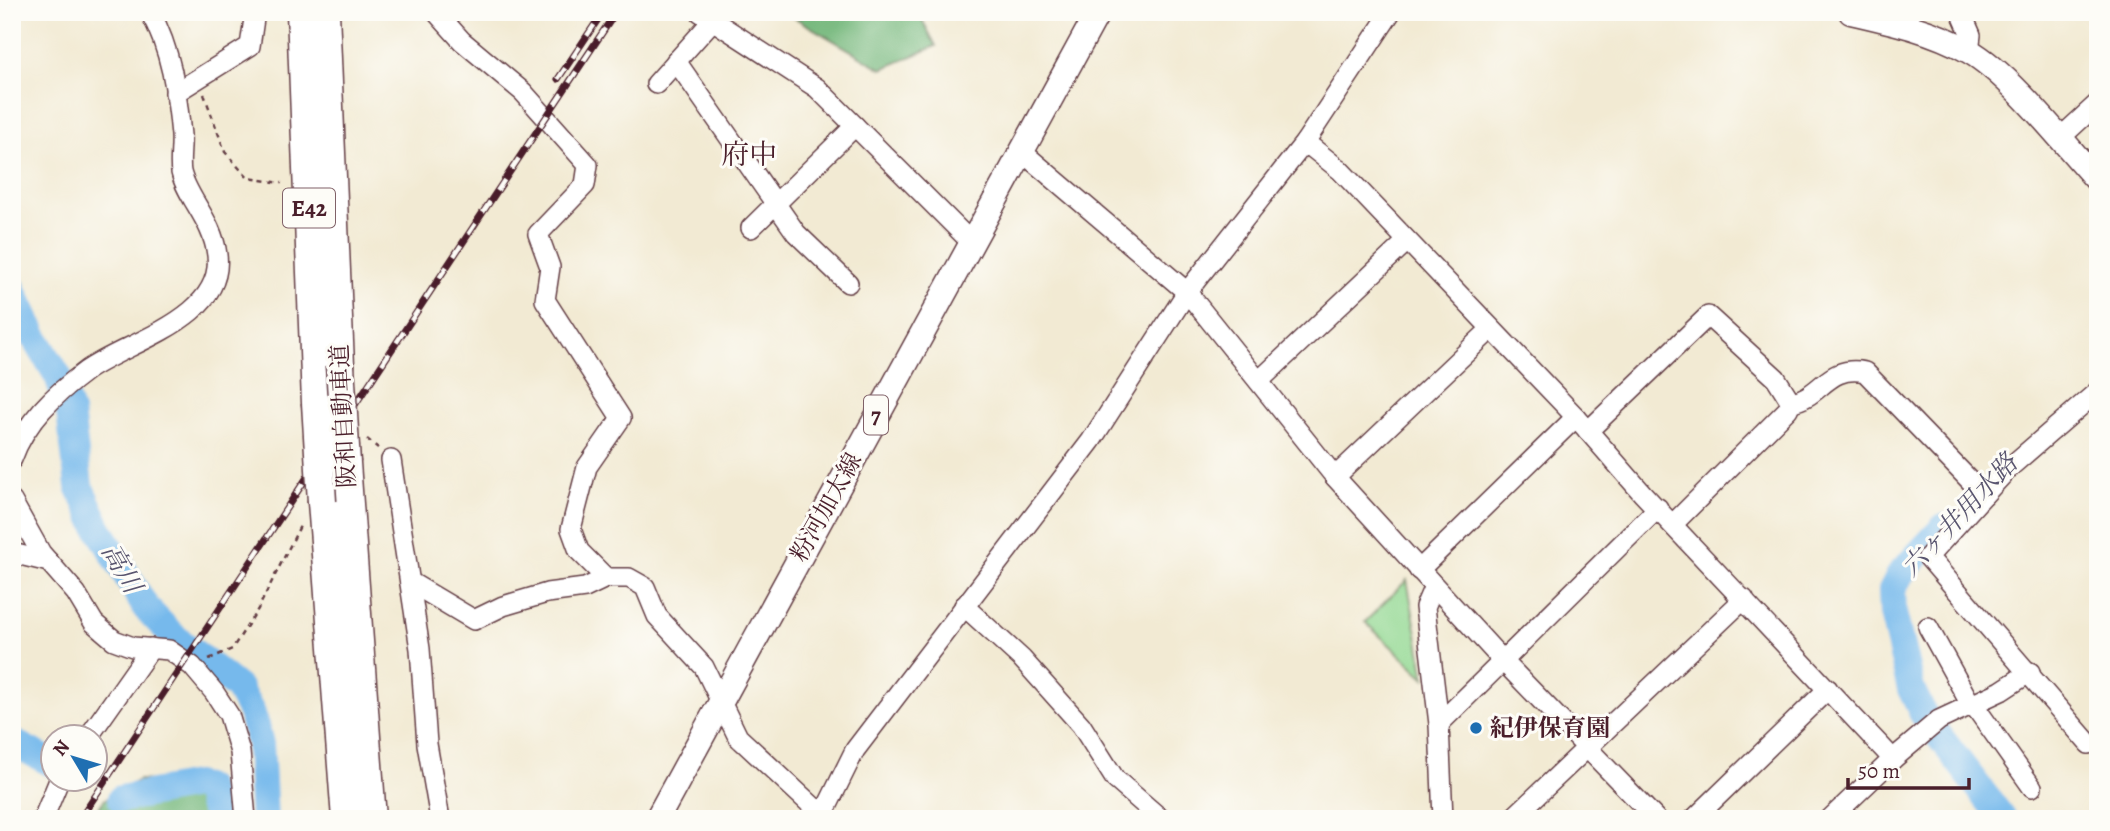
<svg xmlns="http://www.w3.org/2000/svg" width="2110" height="831" viewBox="0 0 2110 831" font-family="Alegreya,'Noto Serif JP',serif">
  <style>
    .green { fill: #92d892; stroke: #6e7c5e; stroke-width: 2 }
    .forest { fill: #75b87c; stroke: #606c54; stroke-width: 2 }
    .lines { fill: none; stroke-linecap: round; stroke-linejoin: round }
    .river { stroke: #76b9ec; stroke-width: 28 }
    .minor-casing { stroke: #633d44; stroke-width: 22 }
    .major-casing { stroke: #633d44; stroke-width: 27 }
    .highway-casing { stroke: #633d44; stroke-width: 31 }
    .path { stroke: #633d44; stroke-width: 2.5; stroke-dasharray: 5 5; stroke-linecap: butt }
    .minor { stroke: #fff; stroke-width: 19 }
    .major { stroke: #fff; stroke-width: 24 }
    .highway { stroke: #fff; stroke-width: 28 }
    .rail-casing { stroke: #4a1f2b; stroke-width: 7 }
    .rail { stroke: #fdfcf7; stroke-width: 4.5; stroke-dasharray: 13; stroke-linecap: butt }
    .highway-bridge-casing { stroke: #633d44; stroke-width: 31; stroke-linecap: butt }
    .highway-bridge { stroke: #fff; stroke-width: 28 }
    .poi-dot { fill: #1f6fb2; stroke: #fdfcf7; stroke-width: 2.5 }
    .labels { text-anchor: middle; stroke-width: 6; stroke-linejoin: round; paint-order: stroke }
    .shield { fill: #fdfcf7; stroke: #806168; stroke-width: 2 }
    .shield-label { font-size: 23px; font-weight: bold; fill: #4a1f2b }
    .street-label { font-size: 24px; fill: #4a1f2b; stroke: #fdfcf7 }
    .poi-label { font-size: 24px; font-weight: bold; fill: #4a1f2b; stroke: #fdfcf7; text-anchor: start }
    .water-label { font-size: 26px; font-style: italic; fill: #59556f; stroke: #fdfcf7 }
    .quarter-label { font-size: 28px; fill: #4a1f2b; stroke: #fdfcf7 }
  </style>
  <rect width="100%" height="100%" fill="#fdfcf7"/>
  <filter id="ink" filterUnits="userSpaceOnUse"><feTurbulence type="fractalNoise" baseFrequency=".0143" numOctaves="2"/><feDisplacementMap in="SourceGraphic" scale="14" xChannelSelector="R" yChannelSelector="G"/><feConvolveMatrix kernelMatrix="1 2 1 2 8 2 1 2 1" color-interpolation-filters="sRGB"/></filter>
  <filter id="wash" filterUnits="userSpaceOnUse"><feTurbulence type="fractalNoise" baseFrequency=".00686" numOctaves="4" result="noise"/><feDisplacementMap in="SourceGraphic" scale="28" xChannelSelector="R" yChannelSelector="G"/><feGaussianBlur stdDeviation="1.57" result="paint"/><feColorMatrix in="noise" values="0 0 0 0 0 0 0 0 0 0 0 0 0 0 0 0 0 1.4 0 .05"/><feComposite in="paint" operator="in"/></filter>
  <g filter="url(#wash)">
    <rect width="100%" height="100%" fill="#f2ead3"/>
    <!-- green -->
    <polygon class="green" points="1407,580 1425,678 1365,622"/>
    <!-- forest -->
    <g class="forest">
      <polygon points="785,12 918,12 936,46 882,69"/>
      <polygon points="139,780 214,786 222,815 186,819 91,819 104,800"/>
    </g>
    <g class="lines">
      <!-- river -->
      <g class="river">
        <polyline points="12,288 34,336 58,376 70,412 79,486 98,527 146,608 173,636 238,688 252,714 260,744 264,819"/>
        <polyline points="1944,527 1901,573 1892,590 1893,613 1911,689 1926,719 2003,819"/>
        <polyline points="12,742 52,763"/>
        <polyline points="121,799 195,785 207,789 217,819"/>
      </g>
    </g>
  </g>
  <g filter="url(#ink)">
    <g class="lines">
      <!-- minor casing -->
      <g class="minor-casing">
        <g id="minor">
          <polyline points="436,12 462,41 523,92 588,165 585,185 538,234 550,267 545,300 621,418 587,467 571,529 579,551 606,578"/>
          <polyline points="700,12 817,88 970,241"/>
          <polyline points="1961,12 1971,35 1969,51"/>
          <polyline points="676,61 796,233 848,283"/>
          <polyline points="656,84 713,20"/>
          <polyline points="175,93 250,46 255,12"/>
          <polyline points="2059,139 2098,103"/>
          <polyline points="1305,142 1340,170 1576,417 1643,494 1893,759 1830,819"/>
          <polyline points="1021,151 1187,292 1335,477 1504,662 1656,819"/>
          <polyline points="751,228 855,126"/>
          <polyline points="1259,381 1406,242"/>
          <path d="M1791,402c30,-4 36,-38 74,-30l119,123 26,-28 88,-76"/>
          <polyline points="1588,431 1708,316 1776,378 1791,402"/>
          <path d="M12,459c13,-37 43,-65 74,-88 40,-29 139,-52 131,-116 -4,-34 -30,-57 -36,-83 -2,-11 1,-25 0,-37 -4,-43 -10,-85 -31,-123"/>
          <polyline points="391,460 420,649 427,744 440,819"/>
          <polyline points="1335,477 1491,329"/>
          <polyline points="1984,495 1928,557 2089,744"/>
          <polyline points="12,501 41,553 76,593 94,623 114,640 133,647 169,650 192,666 214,692 229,715 240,752 246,819"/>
          <polyline points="1674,523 1788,409 1791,402"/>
          <polyline points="12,553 49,562"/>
          <polyline points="1419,570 1576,417"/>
          <polyline points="410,582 474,620 503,606 547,593 585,588 606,578 629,578 645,587 657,616 704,667 738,737 822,815"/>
          <polyline points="1434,586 1425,607 1439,724 1443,819"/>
          <polyline points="964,606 1022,659 1081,725 1115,779 1161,819"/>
          <polyline points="1928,627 1971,705"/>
          <polyline points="1973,704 2032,787"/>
          <polyline points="1439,724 1658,508"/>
          <polyline points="89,736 151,648"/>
          <polyline points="1893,759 1939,720 2001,691 2030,672"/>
          <polyline points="43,819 60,778"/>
          <polyline points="821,819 855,750 1091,441 1187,292 1305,142 1391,12"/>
          <polyline points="1512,819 1744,599"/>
          <polyline points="1694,819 1828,689"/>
        </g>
      </g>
      <!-- major casing -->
      <g class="major-casing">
        <g id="major">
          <path d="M1851,12c40,9 83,19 118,39 41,23 96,94 129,130"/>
          <polyline points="657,819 1098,12"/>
        </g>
      </g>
      <!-- highway casing -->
      <g class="highway-casing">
        <g id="highway">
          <polyline points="301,12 316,403"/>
          <polyline points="325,12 340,365"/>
          <polyline points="346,463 372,819"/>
          <polyline points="322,502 346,819"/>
        </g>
      </g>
      <!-- path -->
      <g class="path">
        <polyline points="204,94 225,152 248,178 282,183"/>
        <polyline points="367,439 378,448"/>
        <polyline points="209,659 232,649 258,609 301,524"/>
      </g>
      <!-- minor -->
      <use href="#minor" class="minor"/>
      <!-- major -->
      <use href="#major" class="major"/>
      <!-- highway -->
      <use href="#highway" class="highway"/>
      <!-- rail casing -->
      <g class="rail-casing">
        <g id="rail">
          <polyline points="558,79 603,12"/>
          <polyline points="80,819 616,12"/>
        </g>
      </g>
      <!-- rail -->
      <use href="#rail" class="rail"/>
      <!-- highway-bridge casing -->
      <g class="highway-bridge-casing">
        <g id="highway-bridge">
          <polyline points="340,365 346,463"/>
          <polyline points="316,403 322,502"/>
        </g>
      </g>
      <!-- highway-bridge -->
      <use href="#highway-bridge" class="highway-bridge"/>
    </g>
  </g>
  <!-- markers -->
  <circle class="poi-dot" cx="1476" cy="728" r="7"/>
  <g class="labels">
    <!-- shield labels -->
    <g class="shield">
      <rect x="283" y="188.5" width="52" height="39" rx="5"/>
      <rect x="864" y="395.5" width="24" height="39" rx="5"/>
    </g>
    <g class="shield-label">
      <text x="309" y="216">E42</text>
      <text x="876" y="423">7</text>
    </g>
    <!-- street labels -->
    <g class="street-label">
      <text transform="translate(343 416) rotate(-93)" y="8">阪和自動車道</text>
      <text transform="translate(826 507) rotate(-61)" y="8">粉河加太線</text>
    </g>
    <!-- poi labels -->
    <g class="poi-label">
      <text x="1490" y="736">紀伊保育園</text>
    </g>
    <!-- water labels -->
    <g class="water-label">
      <text transform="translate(1959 515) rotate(-47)" y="9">六ヶ井用水路</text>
      <text transform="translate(122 568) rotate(60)" y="9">高川</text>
    </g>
    <!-- quarter labels -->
    <g class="quarter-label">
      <text x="749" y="164">府中</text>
    </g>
  </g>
  <!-- margin -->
  <rect width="2110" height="831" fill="none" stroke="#fdfcf7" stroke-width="42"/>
  <!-- north arrow -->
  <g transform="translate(74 758) rotate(308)"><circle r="33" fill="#fdfcf7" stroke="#b5a4a5" stroke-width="2"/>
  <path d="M0-5L12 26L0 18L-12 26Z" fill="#1f6fb2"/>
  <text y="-10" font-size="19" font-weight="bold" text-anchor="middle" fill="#4a1f2b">N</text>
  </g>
  <!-- scale -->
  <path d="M1848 778v10h121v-10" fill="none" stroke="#4a1f2b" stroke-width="3.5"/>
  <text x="1858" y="778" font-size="21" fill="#4a1f2b" stroke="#fdfcf7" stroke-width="5" paint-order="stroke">50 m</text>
</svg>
